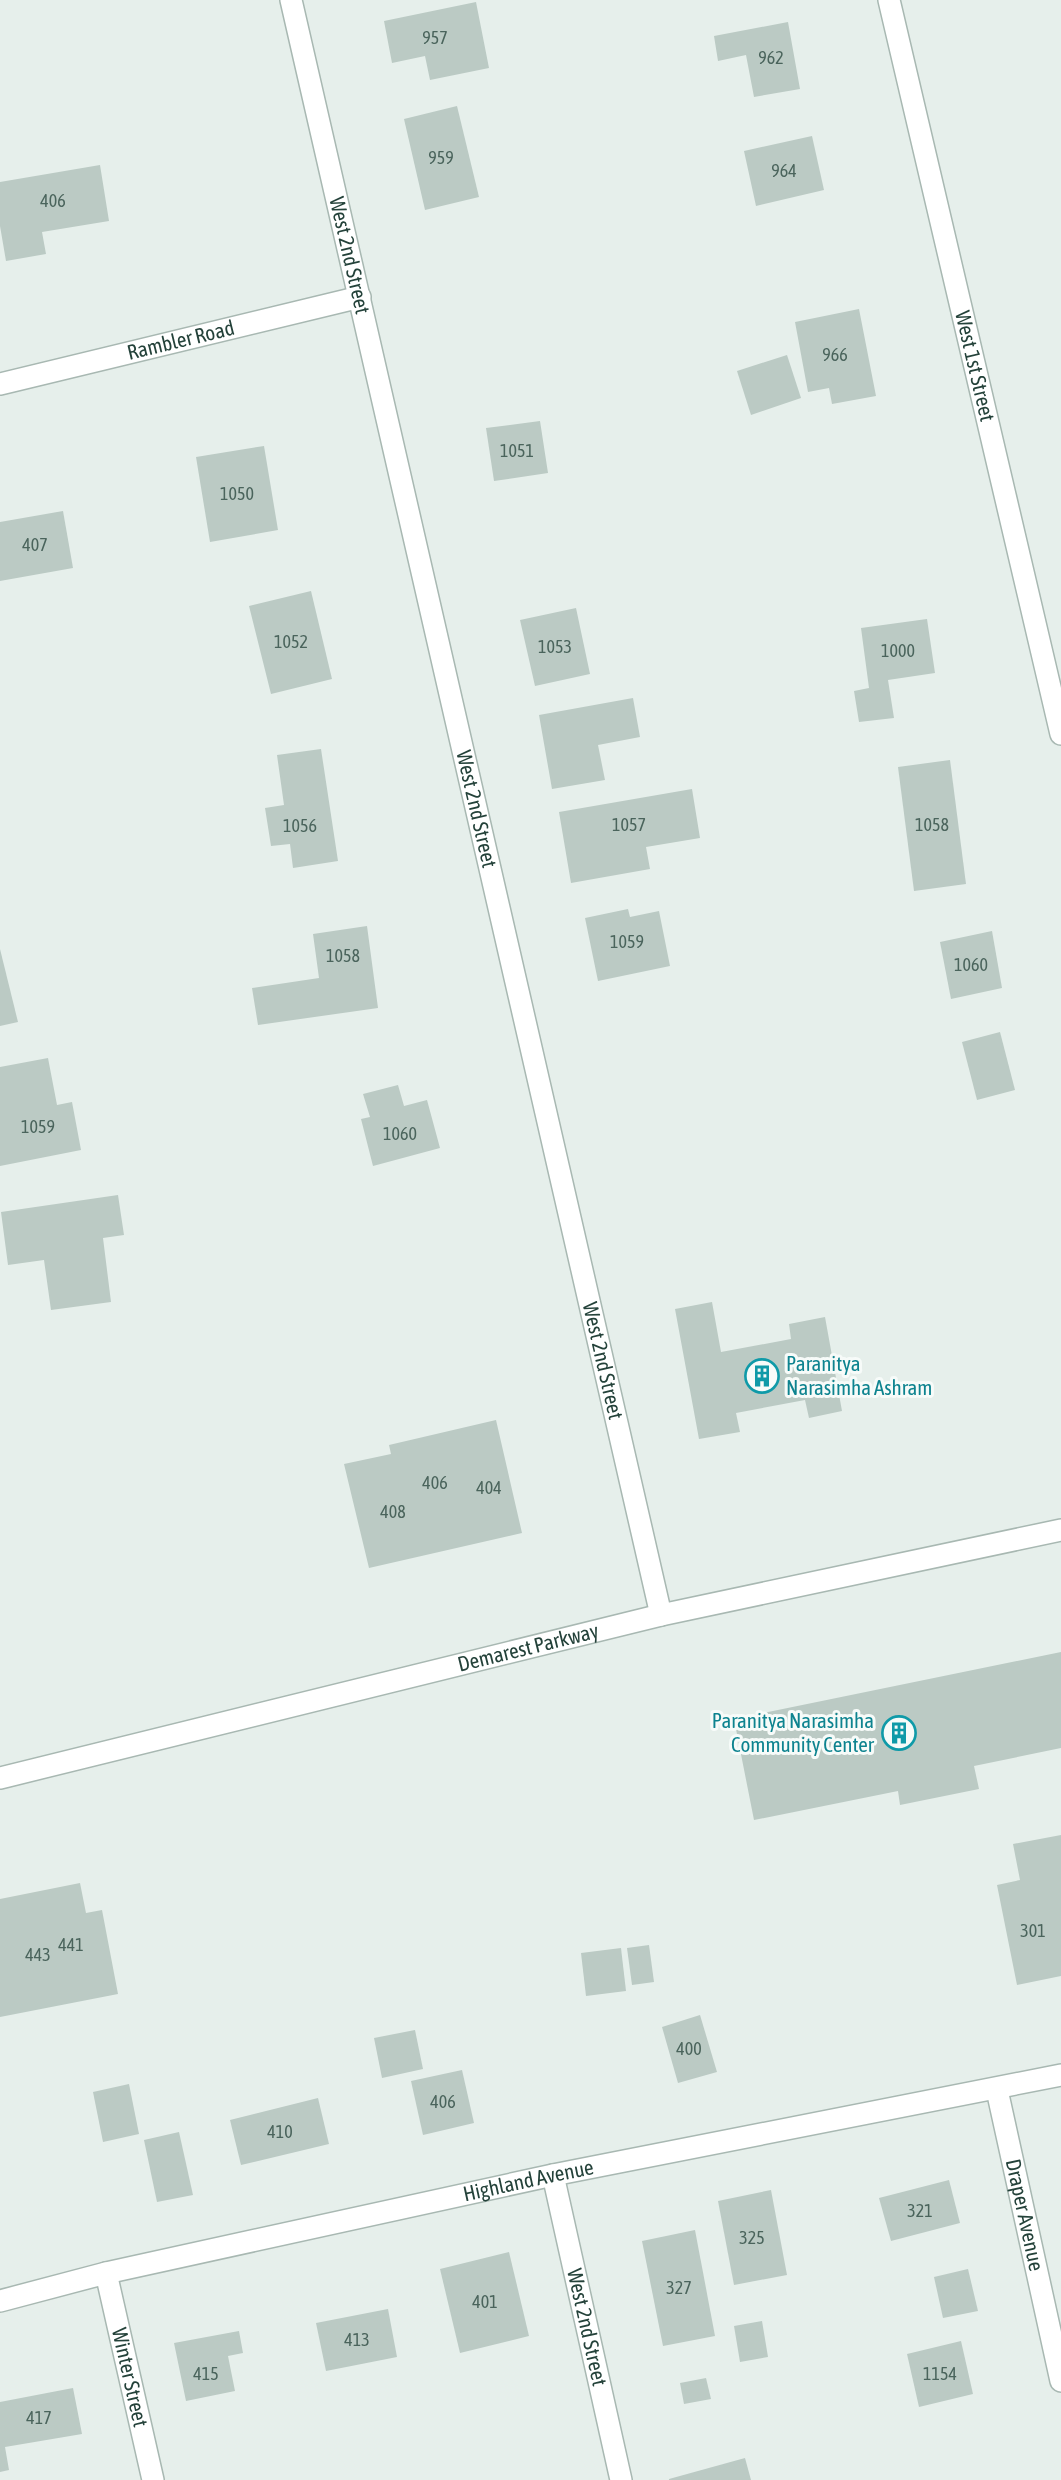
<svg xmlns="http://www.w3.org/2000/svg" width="1061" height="2480" viewBox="0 0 1061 2480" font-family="'Asap Condensed',sans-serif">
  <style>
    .building { fill: #bbcac4 }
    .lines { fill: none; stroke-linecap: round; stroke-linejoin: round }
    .minor-casing { stroke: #a8b8b2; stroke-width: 24 }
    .minor { stroke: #fff; stroke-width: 21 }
    .labels { text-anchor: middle; stroke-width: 6; stroke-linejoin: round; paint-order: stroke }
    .number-label { font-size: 18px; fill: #4a645c }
    .street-label { font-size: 21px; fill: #24423a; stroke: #f7fbf9 }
    .culture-label { font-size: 21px; fill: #0d838f; stroke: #f7fbf9; text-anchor: start }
  </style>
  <rect width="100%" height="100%" fill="#e6efeb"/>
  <!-- building -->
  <g class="building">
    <polygon points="476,2 489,68 430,80 425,56 392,63 384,21"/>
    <polygon points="788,22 800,89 754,97 746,55 718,61 714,36"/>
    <polygon points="457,106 479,197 425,210 404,119"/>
    <polygon points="812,136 824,190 756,206 744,151"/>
    <polygon points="100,165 109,221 42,232 46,254 6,261 0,226 0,182"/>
    <polygon points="859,309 876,396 832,404 829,388 808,392 795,322"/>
    <polygon points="787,355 801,398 751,415 737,371"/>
    <polygon points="540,421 548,473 494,481 486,428"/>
    <polygon points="264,446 278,530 210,542 196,457"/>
    <polygon points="63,511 73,568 0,581 0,522"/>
    <polygon points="311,591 332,679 271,694 249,606"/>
    <polygon points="576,608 590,674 535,686 520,620"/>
    <polygon points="927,619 935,673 888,680 894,718 859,722 854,691 869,688 861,628"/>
    <polygon points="633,698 640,737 598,745 605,780 552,789 539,715"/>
    <polygon points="321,749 338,861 293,868 290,844 271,846 265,808 284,805 277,755"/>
    <polygon points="950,760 966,884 914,891 898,767"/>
    <polygon points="692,789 700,838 646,847 650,869 571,883 559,812"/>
    <polygon points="628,909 630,917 659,911 670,966 598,981 585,918"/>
    <polygon points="367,926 378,1008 258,1025 252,988 319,978 313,934"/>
    <polygon points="992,931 1002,988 951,999 940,942"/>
    <polygon points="0,949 18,1022 0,1026"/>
    <polygon points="1000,1032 1015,1090 977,1100 962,1042"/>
    <polygon points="48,1058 57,1105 72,1102 81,1150 0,1166 0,1067"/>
    <polygon points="398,1085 404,1106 427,1100 440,1148 373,1166 361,1119 370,1117 363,1094"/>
    <polygon points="118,1195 124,1235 103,1238 111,1302 51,1310 44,1260 8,1265 1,1212"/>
    <polygon points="712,1302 721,1352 791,1339 789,1324 825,1317 842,1411 809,1418 805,1400 736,1413 740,1432 699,1439 675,1309"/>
    <polygon points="496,1420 522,1533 369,1568 344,1464 391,1454 389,1445"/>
    <polygon points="1061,1652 1061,1748 974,1766 979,1789 900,1805 898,1791 754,1820 734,1719"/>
    <polygon points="1061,1835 1061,1976 1017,1985 997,1885 1020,1880 1013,1844"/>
    <polygon points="80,1883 86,1913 102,1910 118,1994 0,2017 0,1899"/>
    <polygon points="649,1945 654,1982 632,1985 627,1948"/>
    <polygon points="621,1948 626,1991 586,1996 581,1953"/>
    <polygon points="700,2015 717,2072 678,2083 662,2027"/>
    <polygon points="415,2030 423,2069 382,2078 374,2038"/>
    <polygon points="462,2070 474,2123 423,2135 411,2081"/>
    <polygon points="129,2084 139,2134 103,2142 93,2092"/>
    <polygon points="318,2098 329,2144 241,2165 230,2120"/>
    <polygon points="179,2132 193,2195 157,2202 144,2140"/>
    <polygon points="949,2180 960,2223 891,2241 879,2198"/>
    <polygon points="771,2190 787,2275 734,2285 718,2201"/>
    <polygon points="695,2230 715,2336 663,2346 642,2241"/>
    <polygon points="509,2252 529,2336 460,2353 440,2269"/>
    <polygon points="968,2269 978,2311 943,2318 934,2277"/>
    <polygon points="388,2309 397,2357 326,2371 316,2323"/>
    <polygon points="762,2321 768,2357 740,2362 734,2326"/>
    <polygon points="239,2331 243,2353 228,2356 235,2391 186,2401 174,2343"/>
    <polygon points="961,2341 973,2394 919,2407 907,2354"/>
    <polygon points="706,2378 711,2399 684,2404 680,2383"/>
    <polygon points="73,2388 82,2434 5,2447 9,2470 0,2472 0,2402"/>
    <polygon points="745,2458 751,2480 669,2480 669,2479"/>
  </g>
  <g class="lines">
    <!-- minor casing -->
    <g class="minor-casing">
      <g id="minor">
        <path id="s1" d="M291,0l370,1615"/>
        <path id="s2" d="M889,0l172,734"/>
        <path id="s3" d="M0,384l360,-87"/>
        <path id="s4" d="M0,1778l661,-163 400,-85"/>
        <path id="s5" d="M997,2090l64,291"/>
        <path id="s6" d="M553,2175l68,305"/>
        <path id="s7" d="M106,2273l47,207"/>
        <path id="s8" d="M0,2301l106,-28 447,-98 508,-100"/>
      </g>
    </g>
    <!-- minor -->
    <use href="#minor" class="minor"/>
  </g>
  <!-- icons -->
  <defs>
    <g id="building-ring" transform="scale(1.75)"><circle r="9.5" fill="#f7fbf9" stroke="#0f9aa8" stroke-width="1.5"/><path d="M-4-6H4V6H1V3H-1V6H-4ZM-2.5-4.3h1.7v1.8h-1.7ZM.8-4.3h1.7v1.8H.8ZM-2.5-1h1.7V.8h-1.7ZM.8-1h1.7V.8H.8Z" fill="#0f9aa8"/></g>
  </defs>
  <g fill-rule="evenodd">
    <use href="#building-ring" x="762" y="1376"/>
    <use href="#building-ring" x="899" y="1733"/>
  </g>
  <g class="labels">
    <!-- number labels -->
    <g class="number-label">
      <text x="435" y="44">957</text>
      <text x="771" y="64">962</text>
      <text x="441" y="164">959</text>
      <text x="784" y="177">964</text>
      <text x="53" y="207">406</text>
      <text x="835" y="361">966</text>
      <text x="517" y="457">1051</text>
      <text x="237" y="500">1050</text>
      <text x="35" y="551">407</text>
      <text x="291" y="648">1052</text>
      <text x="555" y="653">1053</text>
      <text x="898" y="657">1000</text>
      <text x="629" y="831">1057</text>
      <text x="932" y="831">1058</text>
      <text x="300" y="832">1056</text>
      <text x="627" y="948">1059</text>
      <text x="343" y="962">1058</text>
      <text x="971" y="971">1060</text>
      <text x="38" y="1133">1059</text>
      <text x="400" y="1140">1060</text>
      <text x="435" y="1489">406</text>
      <text x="489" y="1494">404</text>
      <text x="393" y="1518">408</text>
      <text x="1033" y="1937">301</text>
      <text x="71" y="1951">441</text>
      <text x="38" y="1961">443</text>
      <text x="689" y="2055">400</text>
      <text x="443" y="2108">406</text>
      <text x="280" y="2138">410</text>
      <text x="920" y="2217">321</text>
      <text x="752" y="2244">325</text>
      <text x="679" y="2294">327</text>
      <text x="485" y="2308">401</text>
      <text x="357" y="2346">413</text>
      <text x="206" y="2380">415</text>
      <text x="940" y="2380">1154</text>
      <text x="39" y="2424">417</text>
    </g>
    <!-- street labels -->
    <g class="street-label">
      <text dy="7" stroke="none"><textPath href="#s1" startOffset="262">West 2nd Street</textPath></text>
      <text dy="7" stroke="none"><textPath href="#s3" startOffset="186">Rambler Road</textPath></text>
      <text dy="7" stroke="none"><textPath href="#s2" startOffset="376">West 1st Street</textPath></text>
      <text dy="7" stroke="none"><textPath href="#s1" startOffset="830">West 2nd Street</textPath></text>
      <text dy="7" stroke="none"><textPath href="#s1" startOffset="1396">West 2nd Street</textPath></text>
      <text dy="7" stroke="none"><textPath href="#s4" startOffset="544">Demarest Parkway</textPath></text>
      <text dy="7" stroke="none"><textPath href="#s8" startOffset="542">Highland Avenue</textPath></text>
      <text dy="7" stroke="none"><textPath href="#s5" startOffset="128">Draper Avenue</textPath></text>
      <text dy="7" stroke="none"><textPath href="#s6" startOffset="156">West 2nd Street</textPath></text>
      <text dy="7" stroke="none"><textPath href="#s7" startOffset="107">Winter Street</textPath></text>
    </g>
    <!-- culture labels -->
    <g class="culture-label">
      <text x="786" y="1371">Paranitya<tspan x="786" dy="24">Narasimha Ashram</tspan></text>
      <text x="874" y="1728" text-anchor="end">Paranitya Narasimha<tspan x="874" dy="24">Community Center</tspan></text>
    </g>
  </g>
</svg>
